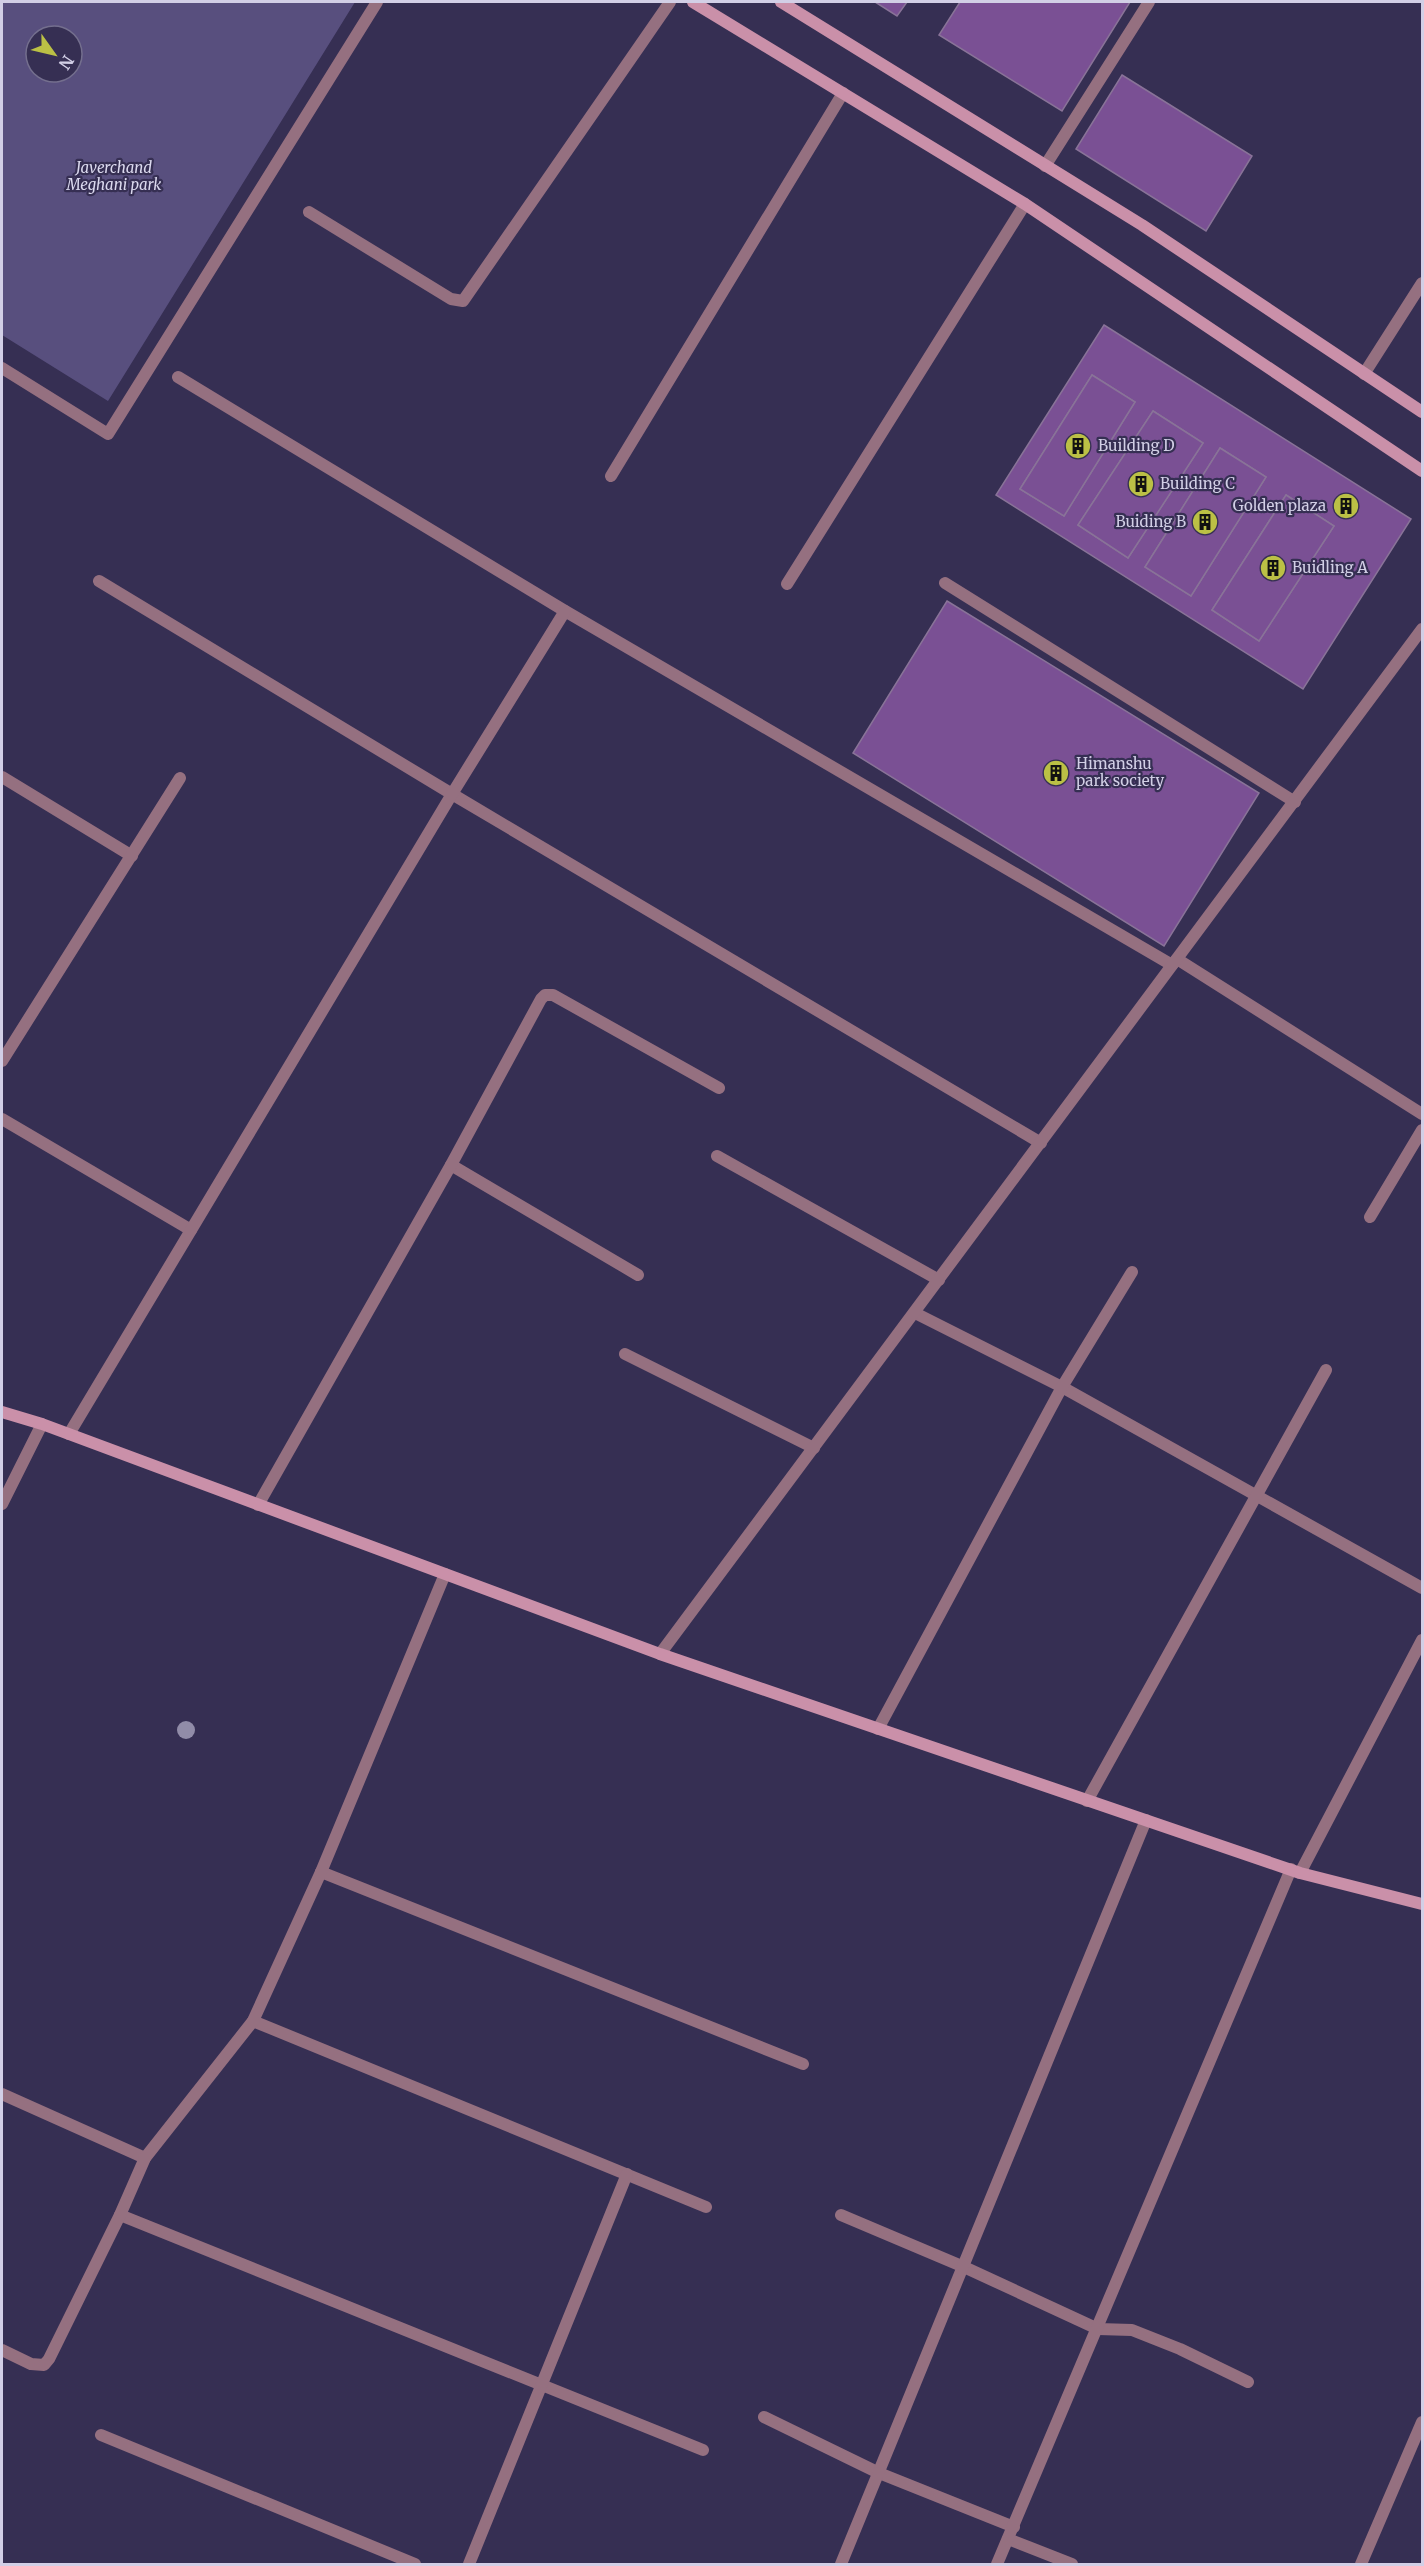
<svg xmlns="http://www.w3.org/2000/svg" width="1424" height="2566" viewBox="0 0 1424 2566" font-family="Merriweather,serif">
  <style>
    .green { fill: #584f7e; fill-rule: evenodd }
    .building { fill: #7a5094; stroke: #897398; stroke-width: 1.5; fill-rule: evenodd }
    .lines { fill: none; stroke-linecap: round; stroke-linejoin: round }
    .lane { stroke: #957080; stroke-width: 12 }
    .street { stroke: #957080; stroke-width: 12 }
    .secondary { stroke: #ca90a9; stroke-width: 12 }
    .tree { fill: #918ca8 }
    .labels { text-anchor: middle; stroke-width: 4.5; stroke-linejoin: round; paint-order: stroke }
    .park-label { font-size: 15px; font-style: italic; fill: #dbd9ee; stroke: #362f53 }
    .poi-label { font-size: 15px; fill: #d2cfe6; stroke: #362f53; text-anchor: start }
  </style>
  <rect width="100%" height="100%" fill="#362f53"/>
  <!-- green -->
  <path class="green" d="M2,2h353l-247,399 -106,-66zM36,36h36v36h-36z"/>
  <!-- building -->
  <g class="building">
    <polygon points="875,2 907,2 897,16"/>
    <polygon points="960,2 1130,2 1062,111 939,35"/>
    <polygon points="1122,75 1252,156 1206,231 1076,149"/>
    <path d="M1104,325l307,194 -108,170 -307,-194zM1092,375l43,27 -71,114 -44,-27zM1153,411l50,32 -75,115 -50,-33zM1220,448l46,29 -75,119 -46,-29zM1286,495l48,31 -75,115 -47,-31z"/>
    <polygon points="1092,375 1135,402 1064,516 1020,489"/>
    <polygon points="1153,411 1203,443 1128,558 1078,525"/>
    <polygon points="1220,448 1266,477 1191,596 1145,567"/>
    <polygon points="1286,495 1334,526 1259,641 1212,610"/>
    <polygon points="947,601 1259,793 1164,946 853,753"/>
  </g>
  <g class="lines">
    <!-- lane -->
    <g class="lane">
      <polyline points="1045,166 1149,2"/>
      <polyline points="2,368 108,434 377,2"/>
      <polyline points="1364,374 1422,283"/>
    </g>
    <!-- street -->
    <g class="street">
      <polyline points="309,212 451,299 463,301 670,2"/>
      <polyline points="178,377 565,611 1172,965"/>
      <polyline points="611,476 843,93"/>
      <polyline points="99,581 452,794 1041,1143"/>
      <polyline points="945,583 1295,802"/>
      <polyline points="787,584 1025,204"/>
      <polyline points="2,777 132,856"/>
      <polyline points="1177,959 1422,1114"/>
      <polyline points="2,1061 180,778"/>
      <polyline points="2,1119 191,1230"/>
      <polyline points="717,1156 939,1280"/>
      <polyline points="451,1165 638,1275"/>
      <polyline points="1370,1217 1422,1130"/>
      <polyline points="915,1313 1062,1387 1422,1588"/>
      <polyline points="625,1354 814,1448"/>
      <polyline points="69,1434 452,794 565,611"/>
      <polyline points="2,1504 42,1424"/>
      <polyline points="258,1505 451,1165 541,999 545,995 553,995 719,1088"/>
      <polyline points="660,1654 1422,629"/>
      <polyline points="878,1729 1062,1387 1132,1272"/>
      <polyline points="1087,1801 1326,1370"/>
      <polyline points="321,1872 803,2064"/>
      <polyline points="1300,1873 1422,1640"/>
      <polyline points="253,2021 706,2207"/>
      <polyline points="2,2094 145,2158"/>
      <polyline points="120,2215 703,2450"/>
      <polyline points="841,2215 964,2267 1098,2329 1132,2330 1180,2349 1248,2382"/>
      <polyline points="2,2350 31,2364 44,2365 49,2359 120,2215 145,2158 253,2021 321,1872 445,1574"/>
      <polyline points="764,2417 879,2473 1014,2527"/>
      <polyline points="101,2435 415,2564"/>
      <polyline points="1008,2539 1072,2564"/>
      <polyline points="469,2564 627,2174"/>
      <polyline points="841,2564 1146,1820"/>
      <polyline points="997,2564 1291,1869"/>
      <polyline points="1361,2564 1422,2422"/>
    </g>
    <!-- secondary -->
    <g class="secondary">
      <polyline points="693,2 1025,204 1422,471"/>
      <polyline points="781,2 1142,225 1422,412"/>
      <polyline points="2,1412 42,1424 660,1654 1300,1873 1422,1904"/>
    </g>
  </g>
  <!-- trees -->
  <circle class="tree" cx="186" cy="1730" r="9"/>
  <!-- icons -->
  <defs>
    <g id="building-disc" transform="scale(1.35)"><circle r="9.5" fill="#bbc045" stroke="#362f53"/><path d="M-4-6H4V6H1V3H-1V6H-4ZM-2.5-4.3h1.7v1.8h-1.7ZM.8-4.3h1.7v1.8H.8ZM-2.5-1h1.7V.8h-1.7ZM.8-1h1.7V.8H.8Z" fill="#111"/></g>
  </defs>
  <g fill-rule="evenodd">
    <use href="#building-disc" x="1078" y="446"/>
    <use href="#building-disc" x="1141" y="484"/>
    <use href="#building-disc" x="1346" y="506"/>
    <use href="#building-disc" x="1205" y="522"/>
    <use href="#building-disc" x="1273" y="568"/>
    <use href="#building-disc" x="1056" y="773"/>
  </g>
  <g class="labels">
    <!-- park labels -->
    <g class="park-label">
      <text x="114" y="173">Javerchand<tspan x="114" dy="17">Meghani park</tspan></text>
    </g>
    <!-- poi labels -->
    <g class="poi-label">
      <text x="1098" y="451">Building D</text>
      <text x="1160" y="489">Building C</text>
      <text x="1326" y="511" text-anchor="end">Golden plaza</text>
      <text x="1186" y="527" text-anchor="end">Buiding B</text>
      <text x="1292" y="573">Buidling A</text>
      <text x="1076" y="769">Himanshu<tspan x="1076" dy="17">park society</tspan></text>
    </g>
  </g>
  <!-- border -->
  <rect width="1424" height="2566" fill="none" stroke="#d2cfe6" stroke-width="6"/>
  <!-- north arrow -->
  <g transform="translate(54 54) rotate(124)"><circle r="28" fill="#362f53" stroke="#746f8e" stroke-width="1.5"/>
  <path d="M0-4.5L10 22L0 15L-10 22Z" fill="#bbc045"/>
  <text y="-9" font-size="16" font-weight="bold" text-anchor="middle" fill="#d2cfe6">N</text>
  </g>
</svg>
